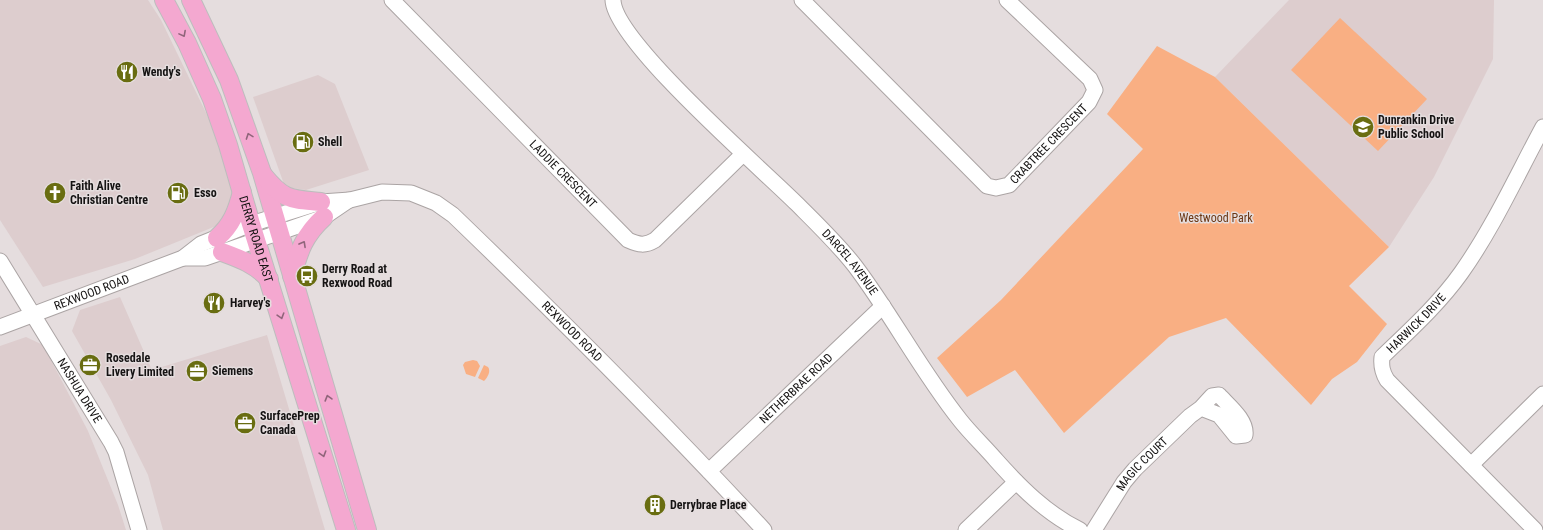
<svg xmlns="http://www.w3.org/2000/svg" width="1543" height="530" viewBox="0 0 1543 530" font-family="'Roboto Condensed',sans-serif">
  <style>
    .built { fill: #ddcdce }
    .green { fill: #f9af83 }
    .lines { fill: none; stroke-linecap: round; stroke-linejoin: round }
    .minor-casing { stroke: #aba4a4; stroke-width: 17 }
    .major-casing { stroke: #bdbdbd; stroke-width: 20 }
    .minor { stroke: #fff; stroke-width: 15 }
    .major { stroke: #f4a8d0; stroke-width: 18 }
    .oneway { stroke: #90657b }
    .labels { text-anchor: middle; stroke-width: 3; stroke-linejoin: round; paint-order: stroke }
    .poi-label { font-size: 12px; font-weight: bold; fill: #151313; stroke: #e5ddde; text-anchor: start }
    .street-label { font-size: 12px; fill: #151313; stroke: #e5ddde }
    .park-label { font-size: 12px; fill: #6b3714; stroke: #e5ddde }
  </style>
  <rect width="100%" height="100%" fill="#e5ddde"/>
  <!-- built -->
  <g class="built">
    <polygon points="0,0 148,0 161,20 209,119 232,182 234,200 226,214 216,226 135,259 43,287 0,220"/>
    <polygon points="1289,0 1494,0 1493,59 1434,177 1389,247 1215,77"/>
    <polygon points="318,75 335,84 369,170 306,190 285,187 253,97"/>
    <polygon points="120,297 152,370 267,335 325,530 163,530 148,475 111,400 72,331 80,310"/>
    <polygon points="26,337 43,345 88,431 118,505 126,530 0,530 0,346"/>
  </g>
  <!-- green -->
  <g class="green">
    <polygon points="1340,18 1427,99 1378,151 1291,70"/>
    <polygon points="1157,46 1215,77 1389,247 1349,286 1387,324 1357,362 1332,379 1311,405 1226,318 1169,337 1064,433 1015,370 967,397 937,358 1001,300 1143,149 1107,114"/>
    <polygon points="473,360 477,361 480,366 475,377 466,374 463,365 465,362"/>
    <path d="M484,365l4,2c3,4 0,10 -4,14l-6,-3z"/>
  </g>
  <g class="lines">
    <!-- minor casing -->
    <g class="minor-casing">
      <g id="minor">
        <path id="s1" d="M392,0l236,240c11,5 17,6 27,0l88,-86"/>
        <path id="s2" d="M613,0c1,41 149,169 183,203 20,20 42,41 59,63 37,49 66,105 105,154 11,14 24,26 36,40 24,27 51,54 84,70"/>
        <path id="s3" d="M802,0l185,186 9,2 13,-3 80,-83 6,-12 -5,-11 -83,-79"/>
        <polyline points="183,258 205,258 324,217 349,200"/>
        <path id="s4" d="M0,261l111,181 5,10 23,78"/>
        <path id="s5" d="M0,327l183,-69 18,-14 50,-20 70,-22 29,-2 32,-8 29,1 25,10 17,12c106,102 211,207 311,315"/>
        <polyline points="1471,465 1543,394"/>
        <path id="s6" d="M709,471l174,-165"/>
        <polyline points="966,530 1016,482"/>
        <path id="s7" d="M1094,530l30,-48 11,-13 55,-53 11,-8 11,-12 7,-1c10,11 28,25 26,40l-9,1 -17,-21 -18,-7"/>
        <path id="s8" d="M1535,530l-148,-150c-5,-8 -6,-14 -5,-23 27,-26 57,-53 79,-84 32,-45 56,-98 82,-146"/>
      </g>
    </g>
    <!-- major casing -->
    <g class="major-casing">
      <g id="major">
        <path id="s9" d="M164,0l23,43 25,56 16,46 23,79 95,306"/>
        <polyline points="191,0 229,80 262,173 367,530"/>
        <path d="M263,175c21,26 28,24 58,27"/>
        <path d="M217,238c15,-13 20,-27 25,-46"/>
        <path d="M222,252c19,7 33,12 47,27"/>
        <path d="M292,276c7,-25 12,-41 32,-59"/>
      </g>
    </g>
    <!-- minor -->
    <use href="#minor" class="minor"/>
    <!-- major -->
    <use href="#major" class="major"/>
  </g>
  <!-- one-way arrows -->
  <defs><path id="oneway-chevron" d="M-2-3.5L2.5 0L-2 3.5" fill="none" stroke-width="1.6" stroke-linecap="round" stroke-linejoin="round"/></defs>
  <g class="oneway">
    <use href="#oneway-chevron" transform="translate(183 34) rotate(62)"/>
    <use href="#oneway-chevron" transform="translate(249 136) rotate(-110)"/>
    <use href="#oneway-chevron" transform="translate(303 244) rotate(-61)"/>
    <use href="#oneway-chevron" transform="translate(281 316) rotate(73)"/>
    <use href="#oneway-chevron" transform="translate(328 398) rotate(-106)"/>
    <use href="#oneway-chevron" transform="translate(323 454) rotate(73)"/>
  </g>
  <!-- icons -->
  <defs>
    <g id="restaurant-disc" transform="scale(1.15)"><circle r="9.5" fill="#696d11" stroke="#e5ddde"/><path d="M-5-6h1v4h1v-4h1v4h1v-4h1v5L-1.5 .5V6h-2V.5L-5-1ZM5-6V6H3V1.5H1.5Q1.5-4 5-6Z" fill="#fff"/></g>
    <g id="school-disc" transform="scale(1.15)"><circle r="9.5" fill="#696d11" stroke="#e5ddde"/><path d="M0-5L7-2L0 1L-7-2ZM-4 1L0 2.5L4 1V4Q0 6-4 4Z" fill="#fff"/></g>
    <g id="fuel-disc" transform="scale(1.15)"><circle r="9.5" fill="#696d11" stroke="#e5ddde"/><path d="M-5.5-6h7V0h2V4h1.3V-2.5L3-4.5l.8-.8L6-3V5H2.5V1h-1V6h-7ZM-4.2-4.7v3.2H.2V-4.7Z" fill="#fff"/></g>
    <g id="church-disc" transform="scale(1.15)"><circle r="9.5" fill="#696d11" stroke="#e5ddde"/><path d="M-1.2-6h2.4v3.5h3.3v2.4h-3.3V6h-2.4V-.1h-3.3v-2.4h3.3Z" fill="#fff"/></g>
    <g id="bus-disc" transform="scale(1.15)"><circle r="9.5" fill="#696d11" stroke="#e5ddde"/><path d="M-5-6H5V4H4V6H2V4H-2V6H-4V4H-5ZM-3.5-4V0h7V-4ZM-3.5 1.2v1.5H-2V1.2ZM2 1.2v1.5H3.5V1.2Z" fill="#fff"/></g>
    <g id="office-disc" transform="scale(1.15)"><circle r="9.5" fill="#696d11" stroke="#e5ddde"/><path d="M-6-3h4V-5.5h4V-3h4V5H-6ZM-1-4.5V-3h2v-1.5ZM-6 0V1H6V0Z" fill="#fff"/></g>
    <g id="building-disc" transform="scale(1.15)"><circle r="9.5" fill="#696d11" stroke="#e5ddde"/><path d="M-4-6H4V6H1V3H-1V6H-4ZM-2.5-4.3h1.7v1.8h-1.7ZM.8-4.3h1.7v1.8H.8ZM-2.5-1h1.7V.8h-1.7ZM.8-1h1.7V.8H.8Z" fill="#fff"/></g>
  </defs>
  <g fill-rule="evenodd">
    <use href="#restaurant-disc" x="127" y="72"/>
    <use href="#school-disc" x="1363" y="127"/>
    <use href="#fuel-disc" x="303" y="142"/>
    <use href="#church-disc" x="55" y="193"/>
    <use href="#fuel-disc" x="178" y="193"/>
    <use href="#bus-disc" x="307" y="276"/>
    <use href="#restaurant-disc" x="214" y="303"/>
    <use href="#office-disc" x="90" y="365"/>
    <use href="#office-disc" x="197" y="371"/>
    <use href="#office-disc" x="245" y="423"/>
    <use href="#building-disc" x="655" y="505"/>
  </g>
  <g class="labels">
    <!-- poi labels -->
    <g class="poi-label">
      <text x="142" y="76">Wendy's</text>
      <text x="1378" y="124">Dunrankin Drive<tspan x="1378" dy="14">Public School</tspan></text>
      <text x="318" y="146">Shell</text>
      <text x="70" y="190">Faith Alive<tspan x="70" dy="14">Christian Centre</tspan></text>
      <text x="194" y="197">Esso</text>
      <text x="322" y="273">Derry Road at<tspan x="322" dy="14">Rexwood Road</tspan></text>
      <text x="230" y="307">Harvey's</text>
      <text x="106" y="362">Rosedale<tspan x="106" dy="14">Livery Limited</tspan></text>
      <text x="212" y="375">Siemens</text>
      <text x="260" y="420">SurfacePrep<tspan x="260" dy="14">Canada</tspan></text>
      <text x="670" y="509">Derrybrae Place</text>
    </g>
    <!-- street labels -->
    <g class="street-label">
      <text dy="4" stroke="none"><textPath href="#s3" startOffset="342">CRABTREE CRESCENT</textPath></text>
      <text dy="4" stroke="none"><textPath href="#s1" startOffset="244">LADDIE CRESCENT</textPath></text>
      <text dy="4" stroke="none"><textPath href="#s9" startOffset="257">DERRY ROAD EAST</textPath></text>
      <text dy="4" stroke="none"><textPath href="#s2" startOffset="356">DARCEL AVENUE</textPath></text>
      <text dy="4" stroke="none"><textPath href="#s5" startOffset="98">REXWOOD ROAD</textPath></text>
      <text dy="4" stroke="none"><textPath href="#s8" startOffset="283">HARWICK DRIVE</textPath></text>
      <text dy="4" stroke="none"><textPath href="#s5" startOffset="651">REXWOOD ROAD</textPath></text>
      <text dy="4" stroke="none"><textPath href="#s6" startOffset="120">NETHERBRAE ROAD</textPath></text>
      <text dy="4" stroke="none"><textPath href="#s4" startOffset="152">NASHUA DRIVE</textPath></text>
      <text dy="4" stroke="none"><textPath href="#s7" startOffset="82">MAGIC COURT</textPath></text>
    </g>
    <!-- park labels -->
    <g class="park-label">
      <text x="1216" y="222">Westwood Park</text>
    </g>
  </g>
</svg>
